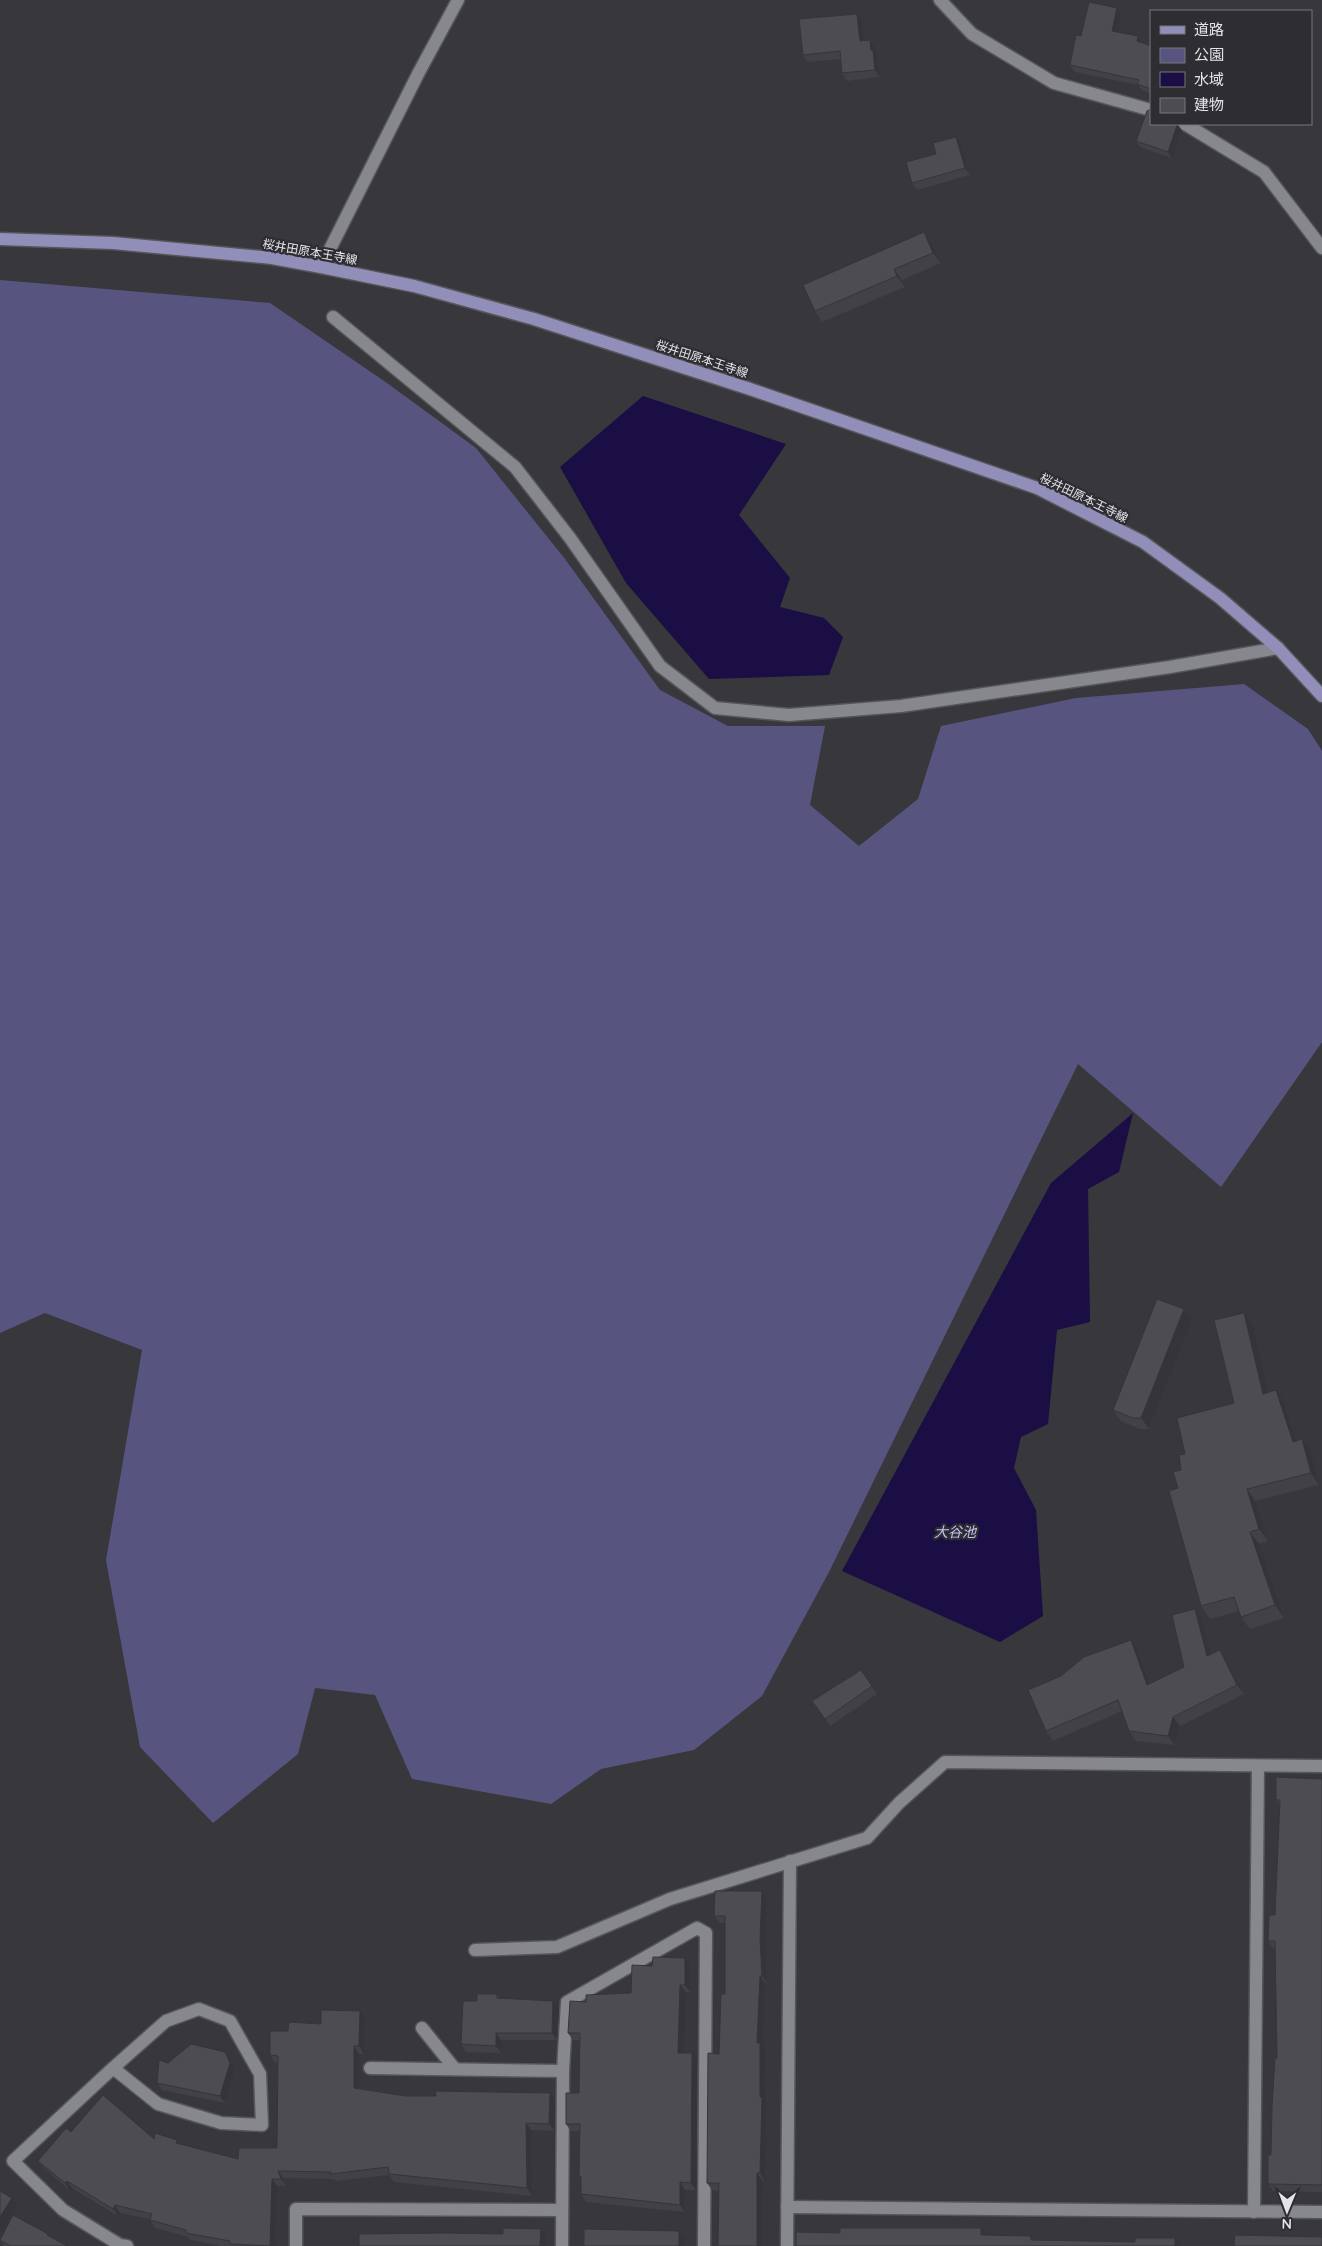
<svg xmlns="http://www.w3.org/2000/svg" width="1322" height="2246" viewBox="0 0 1322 2246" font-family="Quicksand,'Noto Sans JP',sans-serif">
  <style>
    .green { fill: #575580 }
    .water { fill: #1a0e44 }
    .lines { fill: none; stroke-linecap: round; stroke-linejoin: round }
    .minor-casing { stroke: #55555a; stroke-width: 15 }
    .primary-casing { stroke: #55555a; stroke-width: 15 }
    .minor { stroke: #87878e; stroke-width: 12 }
    .primary { stroke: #918fba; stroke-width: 12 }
    .wall { fill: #414147 }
    .shaded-wall { fill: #353539 }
    .building { fill: #4c4c52; stroke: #353539 }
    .labels { text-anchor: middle; stroke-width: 4.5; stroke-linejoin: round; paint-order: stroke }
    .street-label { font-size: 12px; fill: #e4e4e8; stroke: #2d2d32 }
    .water-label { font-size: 14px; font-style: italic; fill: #c4c2f8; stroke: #2d2d32 }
  </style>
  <rect width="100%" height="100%" fill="#37373c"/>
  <!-- green -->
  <polygon class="green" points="0,280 270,303 387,383 476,448 565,559 660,690 728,726 825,726 810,805 859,846 918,799 941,726 1076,698 1244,684 1308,729 1322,751 1322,1042 1221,1187 1078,1064 829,1572 762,1696 694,1750 601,1769 551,1804 412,1779 375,1695 315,1688 298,1754 213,1823 140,1747 106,1560 142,1350 45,1313 0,1333"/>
  <!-- water -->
  <g class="water">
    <polygon points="643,396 786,444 739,515 790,578 780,607 824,618 843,637 829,675 709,679 626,583 560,467"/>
    <polygon points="1133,1113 1119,1172 1088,1189 1090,1322 1057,1330 1048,1424 1021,1437 1014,1468 1036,1510 1043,1616 1000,1642 842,1571 1051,1183"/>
  </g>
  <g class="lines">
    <!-- minor casing -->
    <g class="minor-casing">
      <g id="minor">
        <polyline points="940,0 972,34 1054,83 1151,110"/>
        <polyline points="1185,124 1264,172 1322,248"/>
        <polyline points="321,267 418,74 458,0"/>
        <polyline points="333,317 515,467 570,538 660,666 715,708 789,715 901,706 1170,667 1278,648"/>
        <polyline points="475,1950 557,1947 670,1899 867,1838 899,1803 945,1762 1322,1766"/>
        <polyline points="422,2028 455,2069"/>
        <polyline points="113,2068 158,2104 221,2123 262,2125 260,2074 230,2021 199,2009 166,2021 113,2068 13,2161 63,2210 120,2245 127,2246"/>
        <polyline points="370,2068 563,2071"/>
        <polyline points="787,2207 1322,2212"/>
        <polyline points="1254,2212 1258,1766"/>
        <polyline points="296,2246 296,2209 562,2210"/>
        <polyline points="562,2246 563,2071 567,2002 697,1928 706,1933 704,2246"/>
        <polyline points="787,2246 790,1861"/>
      </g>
    </g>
    <!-- primary casing -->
    <g class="primary-casing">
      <polyline id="primary" points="0,239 113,243 272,258 321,267 414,286 534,319 750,389 1037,488 1143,542 1220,598 1278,648 1322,696"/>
    </g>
    <!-- minor -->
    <use href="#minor" class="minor"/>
    <!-- primary -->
    <use href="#primary" class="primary"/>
  </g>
  <!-- wall -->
  <g class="wall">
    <polygon points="1117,8 1121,14 1118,32 1151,46 1151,94 1142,90 1138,85 1075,72 1070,65 1081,36"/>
    <polygon points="857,14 862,21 864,41 875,48 876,54 878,58 880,77 847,81 842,73 840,59 808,62 803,55"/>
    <polygon points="1151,124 1177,124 1182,131 1172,158 1140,147 1136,141"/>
    <polygon points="961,144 970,175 917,190 912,183 936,154"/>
    <polygon points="932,243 941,263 902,280 905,287 822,322 815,311"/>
    <polygon points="1244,1313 1253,1325 1269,1392 1284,1402 1297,1441 1302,1439 1311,1452 1319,1485 1255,1501 1268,1541 1259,1544 1284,1618 1250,1629 1241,1617 1239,1611 1210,1619 1201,1606 1178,1488 1181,1470 1234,1403"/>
    <polygon points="1192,1320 1149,1429 1140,1429 1121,1421 1113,1410"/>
    <polygon points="1202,1619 1211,1654 1220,1650 1226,1659 1244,1694 1180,1726 1175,1745 1136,1741 1129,1731 1122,1711 1053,1741 1046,1731 1137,1650 1150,1684 1184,1667"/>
    <polygon points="861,1670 877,1694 830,1726 812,1701"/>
    <polygon points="1322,1779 1322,2192 1273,2191 1268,2184 1271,2155 1277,2058 1276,1948 1273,1948 1268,1941 1275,1915 1280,1806 1276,1800"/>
    <polygon points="762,1891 767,1899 766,1946 767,1983 765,1983 763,2046 766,2050 765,2101 767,2104 765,2181 763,2181 762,2246 718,2246 719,2191 712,2190 707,2183 725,1994 725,1923 720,1923 714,1916"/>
    <polygon points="690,1965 690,1992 686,1992 684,2053 692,2053 697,2060 696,2190 685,2190 685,2212 586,2202 581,2194 581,2179 579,2176 580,2131 571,2131 566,2124 579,2093 580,2041 573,2040 568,2033 586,2002 631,1993"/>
    <polygon points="497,1994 500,1999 559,2008 557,2040 501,2040 501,2053 466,2052 461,2044 477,2001"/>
    <polygon points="360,2011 365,2018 364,2054 359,2054 359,2088 405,2096 555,2100 555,2131 531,2130 532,2196 394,2182 389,2175 336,2181 334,2179 283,2178 286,2186 277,2186 275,2246 221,2246 191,2240 188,2237 155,2228 150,2220 150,2219 120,2213 118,2216 72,2188 70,2191 44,2168 38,2161 71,2132 154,2139 177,2140 179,2144 238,2159 277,2148 278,2063 275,2063 270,2055 288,2031 321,2024"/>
    <polygon points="230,2059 235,2070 225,2103 162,2090 157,2083 168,2063"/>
    <polygon points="48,2234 50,2237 67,2246 4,2246 0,2240"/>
  </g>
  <!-- shaded-wall -->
  <g class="shaded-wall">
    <polygon points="1117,8 1121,14 1117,38 1112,31"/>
    <polygon points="857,14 862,21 865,49 860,41"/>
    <polygon points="1138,36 1142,43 1137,41"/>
    <polygon points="870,40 875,48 876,54 878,58 880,77 875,70 871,50"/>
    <polygon points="1176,124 1177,124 1182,131 1172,158 1168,152"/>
    <polygon points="956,137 961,144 970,175 965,168"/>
    <polygon points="924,232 932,243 941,263 933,253"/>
    <polygon points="894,269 902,280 905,287 897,276"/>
    <polygon points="1184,1309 1192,1320 1149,1429 1141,1418"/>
    <polygon points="1244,1313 1253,1325 1272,1406 1263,1394"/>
    <polygon points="1276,1390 1284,1402 1301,1454 1293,1442"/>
    <polygon points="1302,1439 1311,1452 1319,1485 1311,1473"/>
    <polygon points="1247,1489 1255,1501 1268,1541 1259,1529"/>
    <polygon points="1250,1532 1259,1544 1284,1618 1275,1605"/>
    <polygon points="1195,1609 1202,1619 1214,1666 1207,1656"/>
    <polygon points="1131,1640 1137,1650 1154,1695 1147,1685"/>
    <polygon points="1220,1650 1226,1659 1244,1694 1237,1685"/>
    <polygon points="1173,1717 1180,1726 1175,1745 1168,1736"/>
    <polygon points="762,1891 767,1899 766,1946 767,1983 762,1976 760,1939"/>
    <polygon points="685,1958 690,1965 690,1992 685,1985"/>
    <polygon points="760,1976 765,1983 763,2046 766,2050 765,2101 767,2104 765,2181 760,2173 757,2043"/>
    <polygon points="680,1985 686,1992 684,2060 678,2053"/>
    <polygon points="553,2001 559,2008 557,2040 552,2033"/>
    <polygon points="360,2011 365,2018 364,2054 359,2046"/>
    <polygon points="496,2033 501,2040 501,2053 496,2046"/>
    <polygon points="354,2046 359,2054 359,2095 354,2088"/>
    <polygon points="225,2052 230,2059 235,2070 225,2103 220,2096"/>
    <polygon points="692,2053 697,2060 696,2190 691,2183"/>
    <polygon points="550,2093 555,2100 555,2131 549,2124"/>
    <polygon points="526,2123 531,2130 532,2196 527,2188"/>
    <polygon points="278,2171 283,2178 286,2186 281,2179"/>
    <polygon points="757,2173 763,2181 762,2246 757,2246"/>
    <polygon points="272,2179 277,2186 275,2246 270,2246"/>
    <polygon points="67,2181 72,2188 70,2191 65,2183"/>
    <polygon points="680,2182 685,2190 685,2212 680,2205"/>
    <polygon points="12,2198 17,2206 1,2232 0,2230 0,2217"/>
    <polygon points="115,2205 120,2213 118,2216 113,2209"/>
    <polygon points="981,2228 986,2235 981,2235"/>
    <polygon points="541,2229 546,2236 546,2246 540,2246"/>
    <polygon points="679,2231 684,2238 684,2246 679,2246"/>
    <polygon points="1175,2238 1180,2245 1180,2246 1175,2246"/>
  </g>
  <!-- building -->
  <g class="building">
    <polygon points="1089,2 1117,8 1112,31 1138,36 1137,41 1151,46 1151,89 1137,84 1139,80 1070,65 1076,35 1081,36"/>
    <polygon points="857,14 860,41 870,40 871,50 873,50 875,70 842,73 840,51 803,55 799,19"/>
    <polygon points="1151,109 1151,124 1176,124 1177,125 1168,152 1136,141 1147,111"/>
    <polygon points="956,137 965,168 912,183 906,162 936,154 933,143"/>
    <polygon points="924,232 933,253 894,269 897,276 815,311 803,285"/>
    <polygon points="1157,1299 1184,1309 1141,1418 1133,1418 1113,1410"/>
    <polygon points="1244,1313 1263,1394 1276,1390 1293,1442 1302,1439 1311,1473 1247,1489 1259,1529 1250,1532 1275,1605 1241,1617 1234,1597 1201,1606 1169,1491 1178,1488 1173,1472 1181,1470 1179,1455 1185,1454 1177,1418 1234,1403 1214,1320"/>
    <polygon points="1195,1609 1207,1656 1220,1650 1237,1685 1173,1717 1168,1736 1129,1731 1118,1700 1046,1731 1028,1690 1061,1676 1084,1657 1131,1640 1147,1685 1184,1667 1172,1615"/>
    <polygon points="861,1670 872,1686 825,1719 812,1701"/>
    <polygon points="1276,1777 1322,1779 1322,2185 1268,2184 1268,2155 1271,2155 1272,2106 1275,2058 1277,2058 1275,1941 1268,1941 1269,1915 1275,1915 1280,1800 1276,1800"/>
    <polygon points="715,1891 762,1891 760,1939 762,1976 760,1976 757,2043 760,2043 760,2097 762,2097 760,2173 757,2173 757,2246 718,2246 719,2183 707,2183 708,2053 719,2054 721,1994 725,1994 725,1916 714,1916"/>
    <polygon points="653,1957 685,1958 685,1985 680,1985 678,2053 692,2053 691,2183 680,2182 680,2205 581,2194 581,2176 579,2176 580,2124 566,2124 566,2093 579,2093 580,2033 568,2033 570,2001 586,2002 586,1995 631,1993 632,1965 652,1966"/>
    <polygon points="477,1994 497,1994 497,1998 553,2001 552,2033 496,2033 496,2046 461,2044 463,2001 477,2001"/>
    <polygon points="321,2010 360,2011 359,2046 354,2046 354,2088 405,2096 436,2096 435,2091 550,2093 549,2124 526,2123 527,2188 389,2174 388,2167 330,2174 331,2172 278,2171 281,2179 272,2179 270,2246 230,2244 230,2241 186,2233 186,2230 150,2220 152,2214 115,2205 113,2209 67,2181 65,2183 38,2161 66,2128 71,2132 103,2095 154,2139 155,2133 177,2140 176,2143 238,2159 239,2148 277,2148 278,2056 270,2055 270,2031 288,2031 289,2022 321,2024"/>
    <polygon points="191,2044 225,2052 230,2063 220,2096 157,2083 159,2060 168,2063"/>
    <polygon points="0,2191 12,2198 0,2217"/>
    <polygon points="13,2215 48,2234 47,2235 67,2246 10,2246 0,2240"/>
    <polygon points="503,2228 541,2229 540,2246 359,2246 359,2234 445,2233 503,2234"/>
    <polygon points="840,2228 981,2228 981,2235 1031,2236 1031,2240 1135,2242 1135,2238 1175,2238 1175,2246 796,2246 796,2232 840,2233"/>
    <polygon points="584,2229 679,2231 679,2246 584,2246"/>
    <polygon points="1235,2235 1322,2237 1322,2246 1234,2246"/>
  </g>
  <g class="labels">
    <!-- street labels -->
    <g class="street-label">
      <text transform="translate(310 252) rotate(10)" y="4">桜井田原本王寺線</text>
      <text transform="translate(702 359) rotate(18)" y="4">桜井田原本王寺線</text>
      <text transform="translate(1084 498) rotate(26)" y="4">桜井田原本王寺線</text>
    </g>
    <!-- water labels -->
    <g class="water-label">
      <text x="955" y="1537">大谷池</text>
    </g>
  </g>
  <!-- legend -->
  <rect x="1150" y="10" width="162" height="115" fill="#2d2d32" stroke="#76767b"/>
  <rect x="1160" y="26" width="25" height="8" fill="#918fba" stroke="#76767b"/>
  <text x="1194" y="35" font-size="15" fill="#e4e4e8">道路</text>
  <rect x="1160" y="48" width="25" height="15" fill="#575580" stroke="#76767b"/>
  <text x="1194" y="60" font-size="15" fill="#e4e4e8">公園</text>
  <rect x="1160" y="72" width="25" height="15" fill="#1a0e44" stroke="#76767b"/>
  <text x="1194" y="85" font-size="15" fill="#e4e4e8">水域</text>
  <rect x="1160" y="98" width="25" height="15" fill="#4c4c52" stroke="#76767b"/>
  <text x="1194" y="110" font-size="15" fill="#e4e4e8">建物</text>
  <!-- north arrow -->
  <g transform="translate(1287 2211) rotate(181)" stroke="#2d2d32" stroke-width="4" paint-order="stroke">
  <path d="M0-4L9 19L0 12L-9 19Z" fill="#e4e4e8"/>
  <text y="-8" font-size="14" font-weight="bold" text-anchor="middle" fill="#e4e4e8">N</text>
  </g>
</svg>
